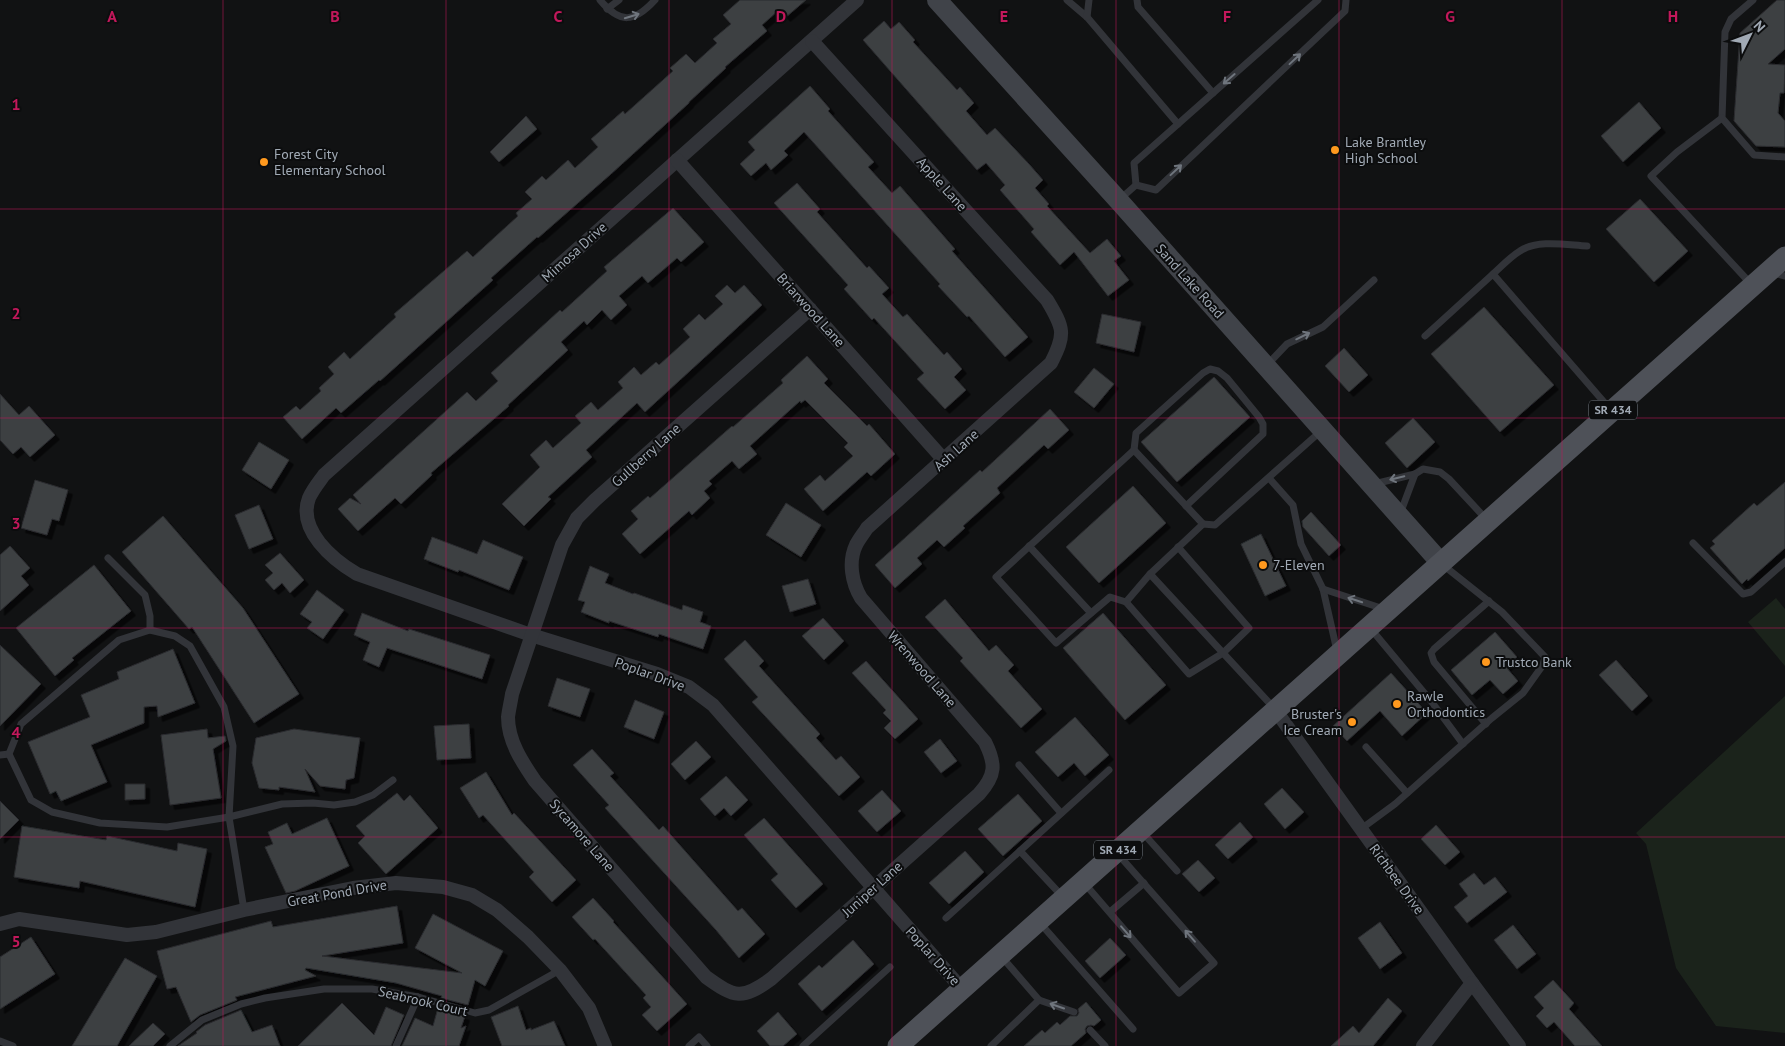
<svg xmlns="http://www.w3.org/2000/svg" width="1785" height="1046" viewBox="0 0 1785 1046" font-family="'PT Sans',sans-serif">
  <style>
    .green { fill: #1b231b }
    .building { fill: #3d4043; stroke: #2b2c2f; filter: url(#shadow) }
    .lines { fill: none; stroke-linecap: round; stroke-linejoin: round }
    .lane { stroke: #323439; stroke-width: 7 }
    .street { stroke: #323439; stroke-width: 14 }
    .secondary { stroke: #404349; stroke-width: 20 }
    .primary { stroke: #4e5158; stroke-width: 21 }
    .oneway { stroke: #6f757d }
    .grid { fill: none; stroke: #c2185b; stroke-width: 1; stroke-opacity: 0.55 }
    .poi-dot { fill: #ff991e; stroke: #0c0d0e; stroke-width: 2 }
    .labels { text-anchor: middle; stroke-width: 4; stroke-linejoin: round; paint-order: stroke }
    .shield { fill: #0c0d0e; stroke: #747b83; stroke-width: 1 }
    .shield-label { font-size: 12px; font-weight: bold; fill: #a1aab5 }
    .poi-label { font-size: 14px; fill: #a1aab5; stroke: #0c0d0e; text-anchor: start }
    .street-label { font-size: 14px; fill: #a1aab5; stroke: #0c0d0e }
    .grid-label { font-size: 16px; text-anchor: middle; font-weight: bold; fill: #c2185b; stroke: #0c0d0e; stroke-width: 4; stroke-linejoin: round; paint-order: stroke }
  </style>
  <defs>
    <filter id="shadow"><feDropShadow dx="4.5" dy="4.5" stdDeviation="0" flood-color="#0009"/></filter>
  </defs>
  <rect width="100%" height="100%" fill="#111213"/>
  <!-- green -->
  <g class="green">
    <polygon points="1776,598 1785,609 1785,666 1748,622"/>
    <polygon points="1785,696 1785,1033 1716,1026 1676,968 1646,844 1636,833"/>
  </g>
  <!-- building -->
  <g class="building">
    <polygon points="740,0 806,0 786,17 779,10 762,25 767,31 725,67 726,68 689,102 689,103 611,174 538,238 537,237 491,278 493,280 380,381 379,380 341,413 336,408 302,439 283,417 296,406 300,410 321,391 319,388 334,374 328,367 344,352 350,359 396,317 394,314 467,251 473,257 518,216 516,213 532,199 525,192 542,176 546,180 568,160 575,168 598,147 591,139 623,111 625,114 673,71 670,68 686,54 695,63 717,43 713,39 731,24 723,15"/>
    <polygon points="1777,0 1785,0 1785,49 1768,64 1785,65 1784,93 1780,93 1778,113 1785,121 1785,147 1756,146 1734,121 1740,33"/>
    <polygon points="884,21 891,29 899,22 915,40 913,42 957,90 960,87 974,103 966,111 987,135 995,128 1029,164 1043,180 1035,188 1049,204 1047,206 1090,253 1107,239 1121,256 1114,261 1129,280 1108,296 1074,252 1060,265 1031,232 1034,229 1000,190 1005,185 986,163 977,170 863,40"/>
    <polygon points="810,86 830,109 828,111 874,162 868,167 892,193 900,186 955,249 952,251 1028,337 1005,357 969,316 967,317 938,286 940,284 804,132 784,151 788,155 771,170 766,163 751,176 740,164 755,150 748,142"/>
    <polygon points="1639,102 1661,128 1623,162 1601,136"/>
    <polygon points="526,116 537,129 499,162 490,152"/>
    <polygon points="797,183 820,209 817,212 867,268 869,266 889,288 882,294 903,317 907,314 944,355 947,352 962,369 954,377 966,390 945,409 917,379 924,373 874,318 872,320 844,289 848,285 774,203"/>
    <polygon points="1640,199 1688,251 1654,282 1606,229"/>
    <polygon points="673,208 704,242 681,262 677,258 648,283 642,276 619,296 627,305 611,320 602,310 587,325 584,321 561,342 568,350 508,405 509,406 431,473 432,475 401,504 395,498 358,531 338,509 350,498 361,504 353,495 467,392 476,401 498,381 491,373 560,310 562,312 607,271 604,267"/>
    <polygon points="727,285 735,293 744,285 762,305 645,412 637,403 586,450 592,457 548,497 551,499 524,526 502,504 540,467 530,455 546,440 553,448 581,423 575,416 591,402 598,410 623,388 618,382 634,367 641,375 656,362 659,365 690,337 683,329 699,314 705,320 723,304 715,296"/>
    <polygon points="1484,307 1554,385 1500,432 1431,354"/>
    <polygon points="1102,314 1141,322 1134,352 1096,343"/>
    <polygon points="1344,348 1368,375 1349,392 1325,366"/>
    <polygon points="807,356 828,379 824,383 867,426 869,424 895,454 871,476 867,472 823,511 804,489 820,475 825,481 853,456 844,447 848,443 805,400 801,403 800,401 750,446 757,454 739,469 732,461 709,481 712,484 704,491 710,498 692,515 689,511 640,554 622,534 638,519 631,511 648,496 650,498 732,426 733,427 783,383 781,380"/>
    <polygon points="1094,368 1114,384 1094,408 1074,392"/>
    <polygon points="1214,377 1250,417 1177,482 1141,442"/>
    <polygon points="0,394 19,415 29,406 55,435 30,457 21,447 13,454 0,440"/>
    <polygon points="1050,409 1069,430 1048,449 1044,445 997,488 1000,493 963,526 965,528 944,547 937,540 917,558 922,564 895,588 875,565 980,470 982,472"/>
    <polygon points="1413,418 1435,442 1407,468 1385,443"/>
    <polygon points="259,442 289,460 271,489 242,470"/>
    <polygon points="35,480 68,490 59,521 52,519 47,535 21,528"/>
    <polygon points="1785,482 1785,548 1748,581 1747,579 1742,584 1710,548 1715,544 1712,541 1754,503 1757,506"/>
    <polygon points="1133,486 1166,523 1099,583 1066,547"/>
    <polygon points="786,503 821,525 801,557 766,535"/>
    <polygon points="259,505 273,539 249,549 235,515"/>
    <polygon points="1311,512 1341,545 1329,556 1303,527 1302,521"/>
    <polygon points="163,516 243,608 299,694 254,723 192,627 189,629 122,552"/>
    <polygon points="1261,534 1286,586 1265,596 1241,544"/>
    <polygon points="432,537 477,554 483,540 523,557 509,590 459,570 458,572 424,559"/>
    <polygon points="10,546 30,568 21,576 29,585 0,611 0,555"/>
    <polygon points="280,553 304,580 290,593 282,583 274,590 265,580 273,573 265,565"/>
    <polygon points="94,565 131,611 72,658 74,660 55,676 16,628"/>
    <polygon points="590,566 609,574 605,583 633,594 634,593 682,610 683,605 703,612 700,622 711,626 703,649 659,634 658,637 609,621 609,623 581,612 585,602 578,600"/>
    <polygon points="808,579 816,604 790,612 782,586"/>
    <polygon points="317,590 344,610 323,639 307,628 312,622 300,614"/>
    <polygon points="945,599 989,651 996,645 1014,665 1008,671 1042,709 1021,728 960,661 963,658 925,617"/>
    <polygon points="362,613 408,631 409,629 490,655 482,679 387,648 379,667 363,660 370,642 354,635"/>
    <polygon points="1103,613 1166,685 1125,720 1063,648"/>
    <polygon points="823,618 844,641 824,660 802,636"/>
    <polygon points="1495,632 1517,657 1506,667 1518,681 1503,694 1490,680 1472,695 1451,670"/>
    <polygon points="745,640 764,661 759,666 820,734 816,738 836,760 841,756 860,777 839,796 752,702 758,697 724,659"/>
    <polygon points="0,645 41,684 0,726"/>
    <polygon points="173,649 195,703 158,717 157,706 144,707 144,723 91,745 107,782 61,801 56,791 50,794 28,742 90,717 81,695 119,679 117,672"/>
    <polygon points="1616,660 1648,696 1632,711 1599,675"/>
    <polygon points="866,661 918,719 895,739 884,728 891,721 883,713 886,710 852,673"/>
    <polygon points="1391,673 1427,713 1402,736 1380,711 1347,741 1333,726"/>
    <polygon points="557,678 590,689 580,717 548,706"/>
    <polygon points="635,700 664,712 654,739 624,727"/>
    <polygon points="1075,717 1109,755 1085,776 1074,763 1058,777 1035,752"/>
    <polygon points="469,724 471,758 437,760 434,726"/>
    <polygon points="207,729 208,738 225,736 226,741 213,749 221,798 170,805 161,735"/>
    <polygon points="294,729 360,738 354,778 346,780 345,789 320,786 305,769 315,792 279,787 279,790 259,788 252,763 256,738"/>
    <polygon points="940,739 957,761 941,773 924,752"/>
    <polygon points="696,741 711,757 685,780 671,764"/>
    <polygon points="592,749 614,773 610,776 659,830 663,826 738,911 742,908 765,934 739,958 716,930 605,808 609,805 573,765"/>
    <polygon points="486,772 512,815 514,813 576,880 552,902 529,877 534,872 483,815 479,818 460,788"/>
    <polygon points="726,776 748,800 731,816 724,808 715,816 700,799"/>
    <polygon points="125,784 145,784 145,799 125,800"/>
    <polygon points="1282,788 1304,812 1285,829 1264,804"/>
    <polygon points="882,790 901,811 877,832 858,811"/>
    <polygon points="397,793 404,801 410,795 438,828 386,874 358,843 365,836 356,826"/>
    <polygon points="1018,794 1042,821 1003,856 978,829"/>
    <polygon points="0,801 19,820 0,839"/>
    <polygon points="327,818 349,866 295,891 286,893 265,847 273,844 268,832 287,823 292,834"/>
    <polygon points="764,818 823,884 796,908 771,880 778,874 744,835"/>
    <polygon points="1240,822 1253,837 1228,859 1215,845"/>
    <polygon points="1436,825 1460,852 1445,865 1421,839"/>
    <polygon points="22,826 106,840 107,836 177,851 178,843 207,849 195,907 80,881 79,888 14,877"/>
    <polygon points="965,851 984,872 949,904 929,883"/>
    <polygon points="1198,860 1215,878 1199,892 1182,874"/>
    <polygon points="1474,873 1484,885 1495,877 1507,892 1467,923 1454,907 1468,896 1459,884"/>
    <polygon points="593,898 614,921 613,922 687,1004 657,1031 642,1015 651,1007 643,998 646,995 595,939 593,940 572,917"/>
    <polygon points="397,906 403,943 322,956 462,973 415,948 433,914 503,951 485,986 475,980 468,1005 441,998 442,996 396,983 306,968 305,970 316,976 235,997 237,1000 200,1015 191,1022 176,987 167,989 157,951 271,921 273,927"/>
    <polygon points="1380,922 1402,953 1380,969 1358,938"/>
    <polygon points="1513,925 1536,954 1517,969 1494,940"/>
    <polygon points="31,937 55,974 0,1009 0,957"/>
    <polygon points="1110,938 1126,955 1100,978 1085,961"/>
    <polygon points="853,940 874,964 822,1011 798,984 819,965 822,968"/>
    <polygon points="125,958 157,976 117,1046 72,1046"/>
    <polygon points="1553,980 1574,1003 1569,1009 1602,1046 1575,1046 1554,1022 1547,1028 1536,1016 1544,1008 1534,997"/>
    <polygon points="1388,998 1402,1011 1373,1046 1331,1046 1353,1026 1359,1033"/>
    <polygon points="1086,1002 1101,1020 1094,1026 1091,1025 1087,1026 1085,1029 1086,1033 1071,1046 1024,1046 1042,1030 1045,1033 1057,1022 1060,1025 1070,1016 1077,1016 1079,1013 1078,1009"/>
    <polygon points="342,1003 374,1035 386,1007 404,1015 391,1046 298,1046"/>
    <polygon points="518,1006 526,1030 531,1028 531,1030 554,1021 565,1046 502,1046 491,1017"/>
    <polygon points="438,1008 465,1016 461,1028 466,1026 459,1046 402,1046 415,1018 433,1026"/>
    <polygon points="241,1010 252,1032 272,1025 280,1046 178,1046 197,1033 196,1032 205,1025"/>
    <polygon points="778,1012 797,1034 783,1046 770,1046 757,1031"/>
    <polygon points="153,1023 165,1034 153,1046 129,1046"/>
  </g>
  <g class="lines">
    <!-- lane -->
    <g class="lane">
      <path d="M600,0c20,24 34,23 55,0"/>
      <polyline points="1067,0 1087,17 1178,124"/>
      <polyline points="1137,0 1138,7 1213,93"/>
      <polyline points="1753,0 1731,19 1725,32 1722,118 1754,155 1785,157"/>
      <polyline points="607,9 619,0"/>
      <polyline points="1087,17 1089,0"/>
      <polyline points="1722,118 1677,152 1651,176 1752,285"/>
      <polyline points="1136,185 1156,190 1345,11 1346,0"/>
      <polyline points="1136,185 1134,163 1318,0"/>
      <polyline points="1119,200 1136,185"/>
      <polyline points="1773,273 1785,276"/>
      <path d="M1493,274c9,-8 17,-17 27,-23 18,-12 47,-6 67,-5"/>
      <polyline points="1425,336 1493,274 1610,409"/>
      <polyline points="1268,364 1287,344 1323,327 1374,280"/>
      <polyline points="1134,450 1136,433 1203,373 1210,369 1218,371 1227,378 1259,417 1263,424 1263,434 1186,506"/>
      <polyline points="1415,474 1423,469 1440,472 1449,479 1487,520"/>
      <polyline points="1269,478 1293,505 1301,544 1323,589 1337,651"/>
      <polyline points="1374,484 1415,474 1400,514"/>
      <polyline points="1693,543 1743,594 1751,592 1785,562"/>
      <polyline points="1029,546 1091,613"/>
      <polyline points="108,558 145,595 150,616 150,630"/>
      <polyline points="1150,574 1126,602 1189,674 1223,653 1249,628 1178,547"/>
      <polyline points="1323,589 1384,609"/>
      <polyline points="1126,602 1110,597 1056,643 996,577 1134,450 1203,524"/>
      <polyline points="1371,629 1431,701 1463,744"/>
      <polyline points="1274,708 1150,574 1203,524 1215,525 1321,431"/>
      <polyline points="1486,724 1434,662 1431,653 1434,649 1489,601"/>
      <polyline points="1366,747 1407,793"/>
      <polyline points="0,755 9,754"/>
      <polyline points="1019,765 1061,813"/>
      <polyline points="1361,829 1395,804 1492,718 1523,693 1543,665 1545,657 1502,612 1443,565"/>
      <polyline points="1143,833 1177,871"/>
      <polyline points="1020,851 1062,896"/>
      <polyline points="1085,884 1179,993 1214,963 1117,853"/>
      <polyline points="244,910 229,817 167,827 100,823 52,812 31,800 9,754 21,724 119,640 150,630 175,636 190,646 224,707 233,746 229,817 282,804 313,803 334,805 355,802 373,795 393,780"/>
      <polyline points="1110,912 1144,883"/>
      <polyline points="946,918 1109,770"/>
      <polyline points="1040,923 1133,1029"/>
      <polyline points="1039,1000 1074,1012"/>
      <polyline points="1090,1030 1105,1046"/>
      <polyline points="0,1041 13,1046"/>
      <polyline points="170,1046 202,1020 241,1004 265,998 324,989 372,989 418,997 475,1013 489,1010 560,970"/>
      <polyline points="396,1046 418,997"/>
      <polyline points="689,1046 699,1037 707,1046"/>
      <polyline points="803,1046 890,967"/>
      <polyline points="991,1046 1039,1000 1001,956"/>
    </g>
    <!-- street -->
    <g class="street">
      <path d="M857,0l-533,475c-5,7 -11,14 -15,23 -12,32 24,62 48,76l174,61 126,39 32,13 24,18 249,284"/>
      <polyline points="677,160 944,460"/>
      <path d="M810,309l-215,191 -18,18 -15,27 -50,149c-1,7 -3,15 -4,23 0,24 14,45 27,64l171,196c29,21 36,23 65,2l208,-185c17,-19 17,-30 6,-52l-124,-144c-9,-15 -13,-36 -5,-53 3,-6 8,-12 11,-17l184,-165c15,-29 13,-35 -4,-63l-235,-259"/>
      <polyline points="1276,711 1472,983 1519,1046"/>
      <polyline points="0,924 19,919 127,935 156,932 244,910 353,888 396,883 443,887 472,895 497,910 528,937 560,970 589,1008 605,1046"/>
      <polyline points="1423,1046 1472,983"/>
    </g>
    <!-- secondary -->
    <polyline class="secondary" points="937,0 1119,201 1441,563"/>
    <!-- primary -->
    <polyline class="primary" points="898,1046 1785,257"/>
  </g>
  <!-- one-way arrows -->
  <defs><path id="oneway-shaft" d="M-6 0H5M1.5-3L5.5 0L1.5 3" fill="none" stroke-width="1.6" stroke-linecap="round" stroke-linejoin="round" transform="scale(1.25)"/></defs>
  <g class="oneway">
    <use href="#oneway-shaft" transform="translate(632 16) rotate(-17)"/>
    <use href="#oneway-shaft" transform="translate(1295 59) rotate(-43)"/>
    <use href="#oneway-shaft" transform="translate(1229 79) rotate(139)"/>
    <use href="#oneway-shaft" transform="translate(1176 170) rotate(-43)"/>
    <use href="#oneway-shaft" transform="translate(1303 336) rotate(-26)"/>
    <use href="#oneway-shaft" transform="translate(1397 478) rotate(167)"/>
    <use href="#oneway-shaft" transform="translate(1355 600) rotate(-162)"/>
    <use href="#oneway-shaft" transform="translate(1126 932) rotate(49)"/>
    <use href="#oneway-shaft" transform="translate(1190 936) rotate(-131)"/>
    <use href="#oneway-shaft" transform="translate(1057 1006) rotate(-161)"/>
  </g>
  <!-- grid -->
  <path class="grid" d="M223,0v1046M446,0v1046M669,0v1046M892,0v1046M1116,0v1046M1339,0v1046M1562,0v1046M0,209h1785M0,418h1785M0,628h1785M0,837h1785"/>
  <!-- markers -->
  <g class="poi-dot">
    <circle cx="1335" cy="150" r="5"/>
    <circle cx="264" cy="162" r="5"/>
    <circle cx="1263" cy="565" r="5"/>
    <circle cx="1486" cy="662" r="5"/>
    <circle cx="1397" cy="704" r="5"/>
    <circle cx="1352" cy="722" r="5"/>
  </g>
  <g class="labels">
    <!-- shield labels -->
    <g class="shield">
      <rect x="1589" y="400.5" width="48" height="19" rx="4"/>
      <rect x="1094" y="840.5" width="48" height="19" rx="4"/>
    </g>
    <g class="shield-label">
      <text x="1613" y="414">SR 434</text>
      <text x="1118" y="854">SR 434</text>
    </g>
    <!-- poi labels -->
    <g class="poi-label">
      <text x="1345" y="147">Lake Brantley<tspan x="1345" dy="16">High School</tspan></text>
      <text x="274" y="159">Forest City<tspan x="274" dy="16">Elementary School</tspan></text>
      <text x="1273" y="570">7-Eleven</text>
      <text x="1496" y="667">Trustco Bank</text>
      <text x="1407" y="701">Rawle<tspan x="1407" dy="16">Orthodontics</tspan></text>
      <text x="1342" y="719" text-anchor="end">Bruster's<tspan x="1342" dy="16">Ice Cream</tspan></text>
    </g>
    <!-- street labels -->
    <g class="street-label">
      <text transform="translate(942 184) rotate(48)" y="5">Apple Lane</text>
      <text transform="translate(574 252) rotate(-42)" y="5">Mimosa Drive</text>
      <text transform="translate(1190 281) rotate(48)" y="5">Sand Lake Road</text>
      <text transform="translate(811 310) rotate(48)" y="5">Briarwood Lane</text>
      <text transform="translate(956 450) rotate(-42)" y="5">Ash Lane</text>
      <text transform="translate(646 455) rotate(-42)" y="5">Gullberry Lane</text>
      <text transform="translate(922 669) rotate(49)" y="5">Wrenwood Lane</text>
      <text transform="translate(650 674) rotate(20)" y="5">Poplar Drive</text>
      <text transform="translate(582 835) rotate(49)" y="5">Sycamore Lane</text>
      <text transform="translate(1397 879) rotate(54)" y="5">Richbee Drive</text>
      <text transform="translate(872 889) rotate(-42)" y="5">Juniper Lane</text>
      <text transform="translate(337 893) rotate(-10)" y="5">Great Pond Drive</text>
      <text transform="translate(933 956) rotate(48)" y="5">Poplar Drive</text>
      <text transform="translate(423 1001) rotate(13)" y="5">Seabrook Court</text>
    </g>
  </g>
  <g class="grid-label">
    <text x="112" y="22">A</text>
    <text x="335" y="22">B</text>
    <text x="558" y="22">C</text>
    <text x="781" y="22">D</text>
    <text x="1004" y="22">E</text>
    <text x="1227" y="22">F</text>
    <text x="1450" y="22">G</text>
    <text x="1673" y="22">H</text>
    <text x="16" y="110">1</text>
    <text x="16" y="319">2</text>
    <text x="16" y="529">3</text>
    <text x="16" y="738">4</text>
    <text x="16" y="947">5</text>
  </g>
  <!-- north arrow -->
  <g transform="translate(1750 35) rotate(48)" stroke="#0c0d0e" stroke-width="4" paint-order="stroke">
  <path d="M0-4L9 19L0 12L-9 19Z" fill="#a1aab5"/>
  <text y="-8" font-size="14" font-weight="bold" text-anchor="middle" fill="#a1aab5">N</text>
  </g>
</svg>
